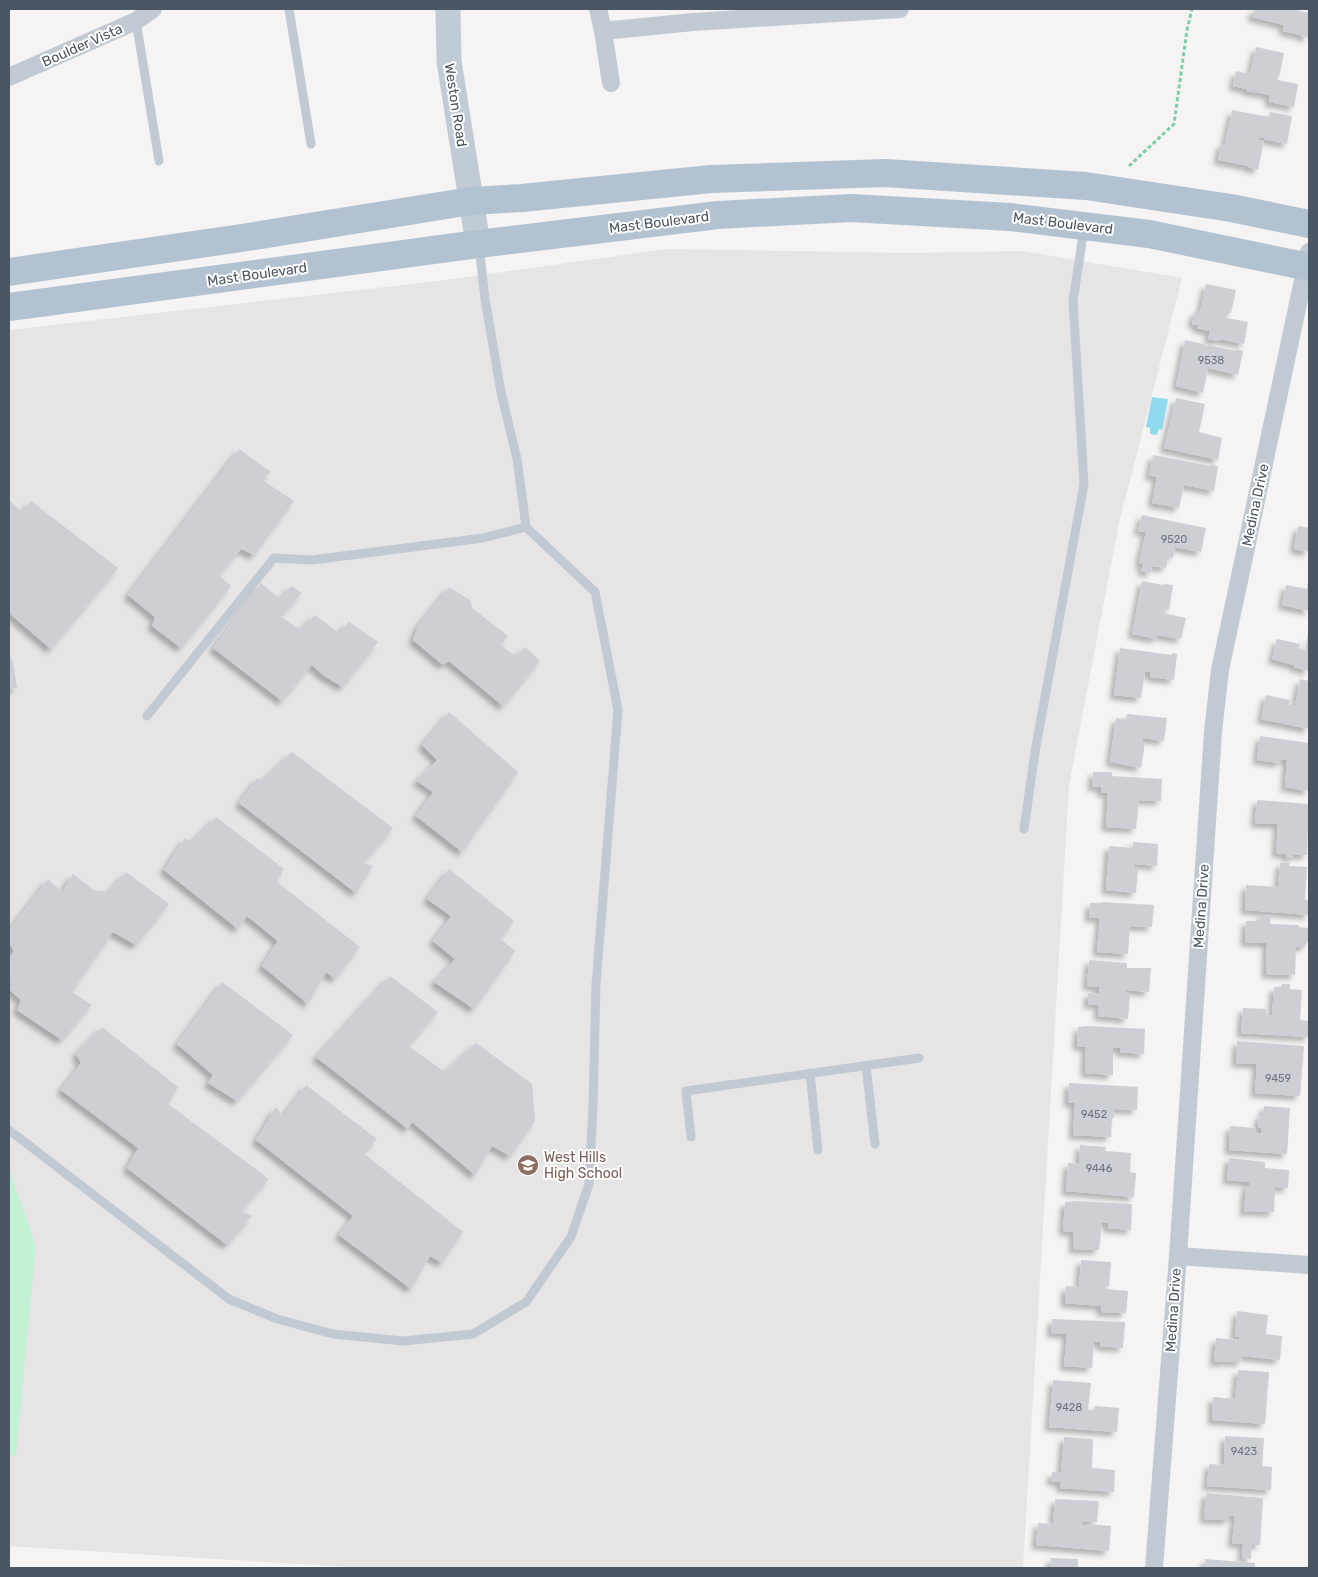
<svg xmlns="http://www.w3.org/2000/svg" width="1318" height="1577" viewBox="0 0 1318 1577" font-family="Rubik,sans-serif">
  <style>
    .education { fill: #e6e4e5 }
    .green { fill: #c3f1d5 }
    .water { fill: #90daee }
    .building { fill: #cdcfd5; filter: url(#shadow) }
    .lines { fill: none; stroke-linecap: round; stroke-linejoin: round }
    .path { stroke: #7ad0a6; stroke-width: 3; stroke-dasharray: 4 2.5; stroke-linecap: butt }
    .lane { stroke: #c1cad2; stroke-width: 9 }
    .street { stroke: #c1cad2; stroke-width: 18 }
    .secondary { stroke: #c1cbd6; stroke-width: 25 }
    .primary { stroke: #b3c2d1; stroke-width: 28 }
    .labels { text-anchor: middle; stroke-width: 4; stroke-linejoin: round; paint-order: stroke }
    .number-label { font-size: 11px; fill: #6b747e }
    .street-label { font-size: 14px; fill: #4a5661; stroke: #fff }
    .education-label { font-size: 14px; fill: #785e54; stroke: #fff; text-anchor: start }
  </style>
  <defs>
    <filter id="shadow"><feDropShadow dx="-4.5" dy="4.5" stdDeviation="2.5" flood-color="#0004"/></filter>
  </defs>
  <rect width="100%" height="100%" fill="#f5f3f3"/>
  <!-- education -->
  <polygon class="education" points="667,249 908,253 1022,251 1182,278 1119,523 1069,785 1023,1568 362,1568 9,1546 9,330 438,281"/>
  <!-- green -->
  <polygon class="green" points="9,1168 36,1246 16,1456 9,1455"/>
  <!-- water -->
  <polygon class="water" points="1152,397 1168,399 1162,430 1159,429 1157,435 1150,434 1150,428 1146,427"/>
  <!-- building -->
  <g class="building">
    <polygon points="1254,9 1292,9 1309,13 1308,38 1301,36 1301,35 1283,31 1284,25 1252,17"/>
    <polygon points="1256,47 1284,53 1279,77 1278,77 1277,80 1298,84 1294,107 1269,102 1270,95 1247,91 1247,89 1233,86 1236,71 1250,74"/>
    <polygon points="1232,110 1269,117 1270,112 1292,116 1287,144 1264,139 1265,138 1259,137 1258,140 1264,141 1258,170 1248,167 1248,166 1218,160 1221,144 1225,144"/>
    <polygon points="1206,284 1236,290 1231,313 1228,313 1227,318 1248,322 1244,344 1219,339 1219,341 1208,339 1210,331 1197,328 1198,325 1192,324 1195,311 1200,312"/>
    <polygon points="1185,340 1236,351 1236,349 1243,351 1238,375 1208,368 1203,393 1176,386"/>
    <polygon points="1176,398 1205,404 1199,432 1222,438 1218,460 1164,448"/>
    <polygon points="239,449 271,472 262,480 294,501 254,555 241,549 219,575 231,586 181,648 152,626 155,617 128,595"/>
    <polygon points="1153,455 1211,466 1211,465 1218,466 1214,491 1184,485 1179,508 1152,503 1157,477 1149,475"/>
    <polygon points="9,500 22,512 31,501 118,568 51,649 9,613"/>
    <polygon points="1142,515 1206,528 1201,552 1175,547 1173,558 1168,557 1166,568 1152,566 1151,573 1141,571 1143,564 1139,563 1146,532 1138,531"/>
    <polygon points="1298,526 1309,528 1309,552 1294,549"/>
    <polygon points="1142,581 1163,585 1164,584 1173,585 1169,610 1164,609 1163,613 1186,618 1181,639 1157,635 1156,639 1132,634"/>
    <polygon points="1308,581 1309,611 1282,605 1286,585 1307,589"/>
    <polygon points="261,583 280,599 291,586 302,593 280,616 300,630 315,615 339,633 349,622 378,642 343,687 324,676 312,665 282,701 213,648"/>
    <polygon points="449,587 470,600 472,608 508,636 501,645 516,657 525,647 540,661 503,706 449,661 443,665 413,640 418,626"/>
    <polygon points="1308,634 1309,671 1294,667 1294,665 1272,659 1277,639 1300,644 1299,649 1305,650"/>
    <polygon points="1120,648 1172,655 1172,653 1177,654 1174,680 1150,677 1150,672 1145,671 1141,698 1114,695"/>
    <polygon points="9,655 13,662 17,688 9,689"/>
    <polygon points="1300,679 1309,681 1309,729 1261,719 1266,695 1290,700 1289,705 1295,706"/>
    <polygon points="449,712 518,772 462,852 416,816 433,792 417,781 437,760 422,745"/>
    <polygon points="1127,714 1167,718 1164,741 1143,738 1142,742 1145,742 1141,768 1110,762 1116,718 1126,720"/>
    <polygon points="1260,736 1309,743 1309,791 1285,787 1287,760 1281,759 1280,763 1257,760"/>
    <polygon points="292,752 393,828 363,863 373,866 356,893 239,803 257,778 263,780"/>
    <polygon points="1093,772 1112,772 1112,776 1162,779 1161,801 1139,800 1136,829 1106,827 1108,793 1101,792 1101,787 1092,787"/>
    <polygon points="1257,800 1309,804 1307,855 1293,855 1292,858 1286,857 1286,854 1276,853 1278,824 1255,823"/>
    <polygon points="216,817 284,869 277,882 360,947 335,979 326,972 308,1004 262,966 278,941 247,916 238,929 164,870 185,838 191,842"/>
    <polygon points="1133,842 1158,844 1157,866 1135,864 1135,869 1138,869 1136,893 1106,890 1109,846 1133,848"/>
    <polygon points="1280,863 1289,863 1289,866 1307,867 1305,899 1309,901 1309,915 1245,910 1246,885 1278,887"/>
    <polygon points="449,869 514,921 501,939 515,951 474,1009 434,982 455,959 433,941 451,916 427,899"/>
    <polygon points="126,872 169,904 136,945 113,932 72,992 92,1005 62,1040 17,1010 21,1000 10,990 11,983 9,979 9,959 14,951 9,943 9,930 48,879 62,892 73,874 94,890 108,892"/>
    <polygon points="1102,902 1154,905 1152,927 1130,926 1128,954 1097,952 1100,918 1089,918 1090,903 1101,903"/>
    <polygon points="1261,915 1271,916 1270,924 1299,925 1299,927 1309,928 1309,940 1304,947 1296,947 1295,975 1266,974 1267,943 1245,942 1246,921 1261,921"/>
    <polygon points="1089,960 1127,963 1127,968 1151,968 1149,992 1126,990 1125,993 1130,994 1128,1019 1098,1016 1099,1005 1088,1004 1088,993 1099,994 1099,987 1087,986"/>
    <polygon points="390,976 438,1012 408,1046 445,1072 476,1043 532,1084 535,1121 510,1156 492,1146 475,1175 412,1122 408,1129 316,1057"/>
    <polygon points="222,982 293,1035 237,1101 208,1083 213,1075 177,1044"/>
    <polygon points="1282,984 1290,984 1290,989 1302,990 1300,1020 1309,1021 1309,1037 1241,1033 1243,1008 1266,1009 1266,1015 1272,1016 1274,987 1281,987"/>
    <polygon points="1088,1026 1145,1029 1144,1054 1120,1052 1120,1048 1113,1048 1113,1075 1085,1073 1086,1047 1077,1046 1078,1027"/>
    <polygon points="102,1027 178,1087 168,1104 269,1179 241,1211 252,1216 227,1245 127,1168 138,1148 61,1090 81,1063 76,1054"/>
    <polygon points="1237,1041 1304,1046 1300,1096 1255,1093 1257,1064 1236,1063"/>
    <polygon points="1069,1083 1138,1087 1137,1110 1114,1109 1114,1118 1112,1118 1111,1137 1073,1135 1075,1103 1068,1103"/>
    <polygon points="306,1085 377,1139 363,1153 463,1232 442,1263 430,1256 411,1289 339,1235 353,1216 256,1140 276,1107 283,1116"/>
    <polygon points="1264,1106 1290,1108 1287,1154 1229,1150 1230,1126 1255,1128 1255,1133 1261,1134 1261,1128 1258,1128 1259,1115 1263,1116"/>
    <polygon points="1080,1145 1106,1147 1105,1151 1131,1153 1130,1172 1136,1173 1134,1197 1066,1191 1068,1163 1079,1164"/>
    <polygon points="1229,1158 1265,1162 1265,1168 1289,1170 1288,1188 1275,1187 1274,1212 1250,1211 1244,1212 1246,1186 1249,1186 1249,1182 1227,1180"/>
    <polygon points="1076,1201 1132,1204 1131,1230 1108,1228 1108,1223 1102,1223 1099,1250 1073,1249 1074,1232 1063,1231 1065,1202"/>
    <polygon points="1081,1260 1111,1262 1109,1286 1106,1286 1106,1289 1128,1291 1126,1313 1101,1312 1101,1306 1065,1303 1066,1286 1079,1287"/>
    <polygon points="1237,1311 1268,1315 1266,1334 1282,1336 1280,1360 1242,1356 1241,1362 1223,1361 1223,1362 1214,1362 1216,1338 1239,1340 1239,1337 1235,1336"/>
    <polygon points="1052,1319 1125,1322 1123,1348 1100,1346 1100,1342 1094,1341 1092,1368 1064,1366 1067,1334 1051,1333"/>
    <polygon points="1238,1370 1269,1372 1265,1424 1212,1420 1213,1397 1235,1399"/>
    <polygon points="1053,1380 1091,1383 1088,1410 1094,1410 1095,1406 1119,1408 1117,1432 1049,1427"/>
    <polygon points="1225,1436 1264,1438 1262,1466 1272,1467 1271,1490 1207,1486 1209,1464 1224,1465"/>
    <polygon points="1064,1437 1093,1439 1092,1468 1115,1470 1114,1492 1060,1488 1061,1482 1051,1481 1052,1472 1061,1473"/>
    <polygon points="1206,1493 1263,1498 1260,1545 1252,1545 1251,1559 1242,1558 1243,1544 1232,1543 1235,1516 1229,1515 1229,1520 1204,1519"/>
    <polygon points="1055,1499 1099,1501 1097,1522 1082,1521 1081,1528 1087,1528 1087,1524 1111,1526 1109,1551 1036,1545 1038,1523 1053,1524"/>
    <polygon points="1051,1558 1078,1559 1078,1568 1050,1568"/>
    <polygon points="1205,1559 1255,1563 1255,1568 1205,1568"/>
  </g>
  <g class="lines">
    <!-- path -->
    <polyline class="path" points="1129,166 1174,124 1187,30 1192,9"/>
    <!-- lane -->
    <g class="lane">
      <polyline points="289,9 311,144"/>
      <polyline points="136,21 159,161"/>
      <polyline points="147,716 274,558 312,560 483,538 526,527"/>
      <polyline points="1024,829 1035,752 1084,484 1073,301 1084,229"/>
      <polyline points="866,1066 875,1144"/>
      <polyline points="810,1073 818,1150"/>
      <polyline points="9,1130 229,1299 277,1319 333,1334 403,1341 473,1334 526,1302 571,1237 589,1184 593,1107 596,984 618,710 595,592 526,527 517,459 501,392 485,299 479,246"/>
      <polyline points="691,1137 686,1091 919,1058"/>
    </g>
    <!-- street -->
    <g class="street">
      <polyline points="598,9 603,31 693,22 900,9"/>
      <polyline points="603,31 611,83"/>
      <polyline points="9,77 136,21 153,9"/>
      <polyline points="1178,1256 1309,1265"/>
      <polyline points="1154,1568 1178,1256 1213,732 1220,670 1309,252"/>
    </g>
    <!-- secondary -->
    <polyline class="secondary" points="448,9 449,61 478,244"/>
    <!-- primary -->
    <g class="primary">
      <polyline points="9,272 248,237 471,201 522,198 711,179 885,173 1086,186 1231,208 1309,224"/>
      <polyline points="9,307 478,244 718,215 851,208 1010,217 1149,234 1309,267"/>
    </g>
  </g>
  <!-- icons -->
  <defs>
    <g id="school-disc" transform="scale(1.125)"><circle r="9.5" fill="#8d6e63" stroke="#fff"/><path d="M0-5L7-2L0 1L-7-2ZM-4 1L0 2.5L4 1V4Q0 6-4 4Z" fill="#fff"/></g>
  </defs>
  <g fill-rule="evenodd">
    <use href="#school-disc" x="528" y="1165"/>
  </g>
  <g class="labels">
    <!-- number labels -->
    <g class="number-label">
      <text x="1211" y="364">9538</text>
      <text x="1174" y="543">9520</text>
      <text x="1278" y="1082">9459</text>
      <text x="1094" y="1118">9452</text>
      <text x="1099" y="1172">9446</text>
      <text x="1069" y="1411">9428</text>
      <text x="1244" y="1455">9423</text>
    </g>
    <!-- street labels -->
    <g class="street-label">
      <text transform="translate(82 45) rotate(-24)" y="5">Boulder Vista</text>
      <text transform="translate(456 105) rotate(81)" y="5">Weston Road</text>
      <text transform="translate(659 222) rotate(-7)" y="5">Mast Boulevard</text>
      <text transform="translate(1063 223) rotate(7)" y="5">Mast Boulevard</text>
      <text transform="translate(257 274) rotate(-8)" y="5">Mast Boulevard</text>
      <text transform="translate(1255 505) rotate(-78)" y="5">Medina Drive</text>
      <text transform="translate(1201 906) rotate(-86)" y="5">Medina Drive</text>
      <text transform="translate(1173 1310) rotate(-86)" y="5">Medina Drive</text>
    </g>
    <!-- education labels -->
    <g class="education-label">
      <text x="544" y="1162">West Hills<tspan x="544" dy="16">High School</tspan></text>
    </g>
  </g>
  <!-- border -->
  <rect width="1318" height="1577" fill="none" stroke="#4a5661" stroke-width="20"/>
</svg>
